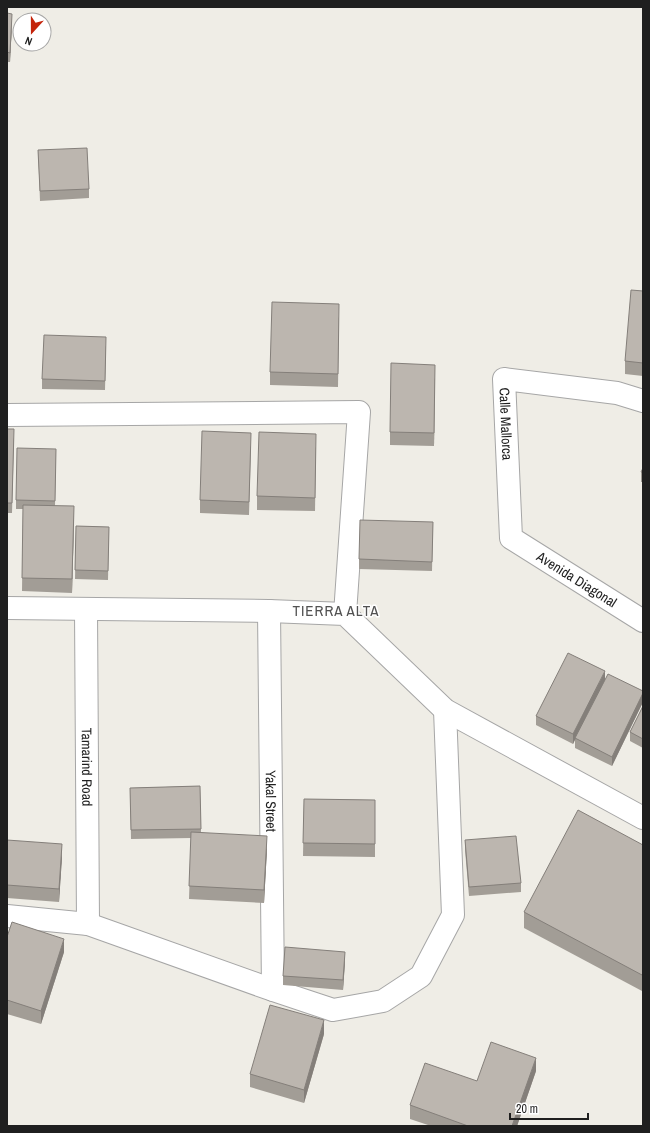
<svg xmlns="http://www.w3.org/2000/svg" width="650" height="1133" viewBox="0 0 650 1133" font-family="'Archivo Narrow',sans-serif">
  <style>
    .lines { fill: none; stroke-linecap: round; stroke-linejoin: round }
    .street-casing { stroke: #a6a6a6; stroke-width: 24 }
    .street { stroke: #fff; stroke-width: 22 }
    .wall { fill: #a29d96 }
    .shaded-wall { fill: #847f7a }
    .building { fill: #bcb6af; stroke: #847f7a }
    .labels { text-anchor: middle; stroke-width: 3; stroke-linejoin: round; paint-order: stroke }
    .street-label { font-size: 14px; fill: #1f1f1f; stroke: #fff }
    .neighbourhood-label { font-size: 15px; letter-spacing: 1px; fill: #525252; stroke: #fff }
  </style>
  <rect width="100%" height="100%" fill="#efede6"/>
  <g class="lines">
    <!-- street casing -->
    <g class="street-casing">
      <g id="street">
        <path id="s1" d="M643,401l-26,-8 -113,-14 7,159 132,83"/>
        <polyline points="7,415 359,412 345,614"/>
        <polyline points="7,608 269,611 345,614 445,710 643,818"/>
        <path id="s2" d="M86,610l2,314"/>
        <path id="s3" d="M269,611l4,379"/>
        <polyline points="7,916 88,924 273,990 333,1010 383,1001 421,976 453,915 445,710"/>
      </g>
    </g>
    <!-- street -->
    <use href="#street" class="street"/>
  </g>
  <!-- wall -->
  <g class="wall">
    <polygon points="7,13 12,23 10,62 7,62"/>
    <polygon points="38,150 89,189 89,198 40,201"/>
    <polygon points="643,291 643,376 625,374 625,361"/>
    <polygon points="339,317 338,387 270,385 270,372"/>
    <polygon points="106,346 105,390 42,389 42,379"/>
    <polygon points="435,378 434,446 390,445 390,432"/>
    <polygon points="7,429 14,439 12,513 7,513"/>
    <polygon points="251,446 249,515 200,513 200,500"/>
    <polygon points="316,447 315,511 257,510 257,496"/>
    <polygon points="56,449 55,506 74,520 72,593 22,591 23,509 16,509 16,500"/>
    <polygon points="641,472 643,473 643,482 641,482"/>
    <polygon points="433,522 432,571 359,569 359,559"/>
    <polygon points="76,526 109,527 108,580 75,579"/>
    <polygon points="605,680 643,691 643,702 612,766 575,748 575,739 573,744 536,725 536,716"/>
    <polygon points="643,706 643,748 630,741 630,732"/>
    <polygon points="200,786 201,832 267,849 264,903 189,899 191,838 131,839 130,788"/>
    <polygon points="304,799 375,800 375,857 303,856"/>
    <polygon points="7,840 62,857 59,902 7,898"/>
    <polygon points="465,840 521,883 521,892 469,896 465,850"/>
    <polygon points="643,845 642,991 524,928 524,912"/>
    <polygon points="7,937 64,952 41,1024 7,1014"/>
    <polygon points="345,961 343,990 283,985 283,976"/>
    <polygon points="324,1034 304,1103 250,1087 250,1074"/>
    <polygon points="536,1071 517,1126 431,1126 410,1119 410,1105 477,1081"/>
  </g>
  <!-- shaded-wall -->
  <g class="shaded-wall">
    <polygon points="12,14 12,23 10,62 10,53"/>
    <polygon points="435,365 435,378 434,446 434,433"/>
    <polygon points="74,506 74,520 72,593 72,579"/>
    <polygon points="605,671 605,680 573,744 573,734"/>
    <polygon points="643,693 643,702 612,766 612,757"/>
    <polygon points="267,836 267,849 264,903 264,890"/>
    <polygon points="62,844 62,857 59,902 59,889"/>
    <polygon points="64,939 64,952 41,1024 41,1011"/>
    <polygon points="345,952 345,961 343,990 343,980"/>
    <polygon points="643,973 643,989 642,991 642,975"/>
    <polygon points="324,1020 324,1034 304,1103 304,1090"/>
    <polygon points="536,1058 536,1071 517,1126 512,1126"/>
  </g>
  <!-- building -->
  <g class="building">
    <polygon points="7,13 12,14 10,53 7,52"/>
    <polygon points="87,148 89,189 40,191 38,150"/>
    <polygon points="631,290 643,291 643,363 625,361"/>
    <polygon points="272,302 339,304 338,374 270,372"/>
    <polygon points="44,335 106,337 105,381 42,379"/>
    <polygon points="391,363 435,365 434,433 390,432"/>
    <polygon points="7,429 14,429 12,503 7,503"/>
    <polygon points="202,431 251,433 249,502 200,500"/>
    <polygon points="259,432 316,434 315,498 257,496"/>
    <polygon points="17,448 56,449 55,501 16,500"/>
    <polygon points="643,468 643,473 641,472"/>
    <polygon points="23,505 74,506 72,579 22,578"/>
    <polygon points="360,520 433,522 432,562 359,559"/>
    <polygon points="76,526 109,527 108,571 75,570"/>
    <polygon points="568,653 605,671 573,734 536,716"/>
    <polygon points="608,674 643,691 643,693 612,757 575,738"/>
    <polygon points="643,706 643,739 630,732"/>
    <polygon points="200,786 201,829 131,830 130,788"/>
    <polygon points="304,799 375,800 375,844 303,843"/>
    <polygon points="578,810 643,845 643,973 642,975 524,912"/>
    <polygon points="191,832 267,836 264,890 189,886"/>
    <polygon points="516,836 521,883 469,887 465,840"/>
    <polygon points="7,840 62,844 59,889 7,885"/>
    <polygon points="12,922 64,939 41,1011 7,1000 7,937"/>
    <polygon points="285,947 345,952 343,980 283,976"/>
    <polygon points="270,1005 324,1020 304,1090 250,1074"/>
    <polygon points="491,1042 536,1058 512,1126 468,1126 410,1105 425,1063 477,1081"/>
  </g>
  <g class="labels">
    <!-- street labels -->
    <g class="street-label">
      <text dy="5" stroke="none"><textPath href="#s1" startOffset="186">Calle Mallorca</textPath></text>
      <text dy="5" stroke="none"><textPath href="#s1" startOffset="378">Avenida Diagonal</textPath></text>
      <text dy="5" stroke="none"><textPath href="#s2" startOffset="157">Tamarind Road</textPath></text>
      <text dy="5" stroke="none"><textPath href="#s3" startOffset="190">Yakal Street</textPath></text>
    </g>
    <!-- neighbourhood labels -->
    <g class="neighbourhood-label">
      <text x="336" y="616">TIERRA ALTA</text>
    </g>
  </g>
  <!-- border -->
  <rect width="650" height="1133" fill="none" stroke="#1f1f1f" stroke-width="16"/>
  <!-- north arrow -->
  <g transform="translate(32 32) rotate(201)"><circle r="19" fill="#ffffff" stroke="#a5a5a5"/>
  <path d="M0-3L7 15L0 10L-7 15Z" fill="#c4230a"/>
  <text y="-6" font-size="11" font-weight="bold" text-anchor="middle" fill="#1f1f1f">N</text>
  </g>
  <!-- scale -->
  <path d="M510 1113v6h78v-6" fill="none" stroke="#1f1f1f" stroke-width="2"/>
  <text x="516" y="1113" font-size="12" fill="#1f1f1f" stroke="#ffffff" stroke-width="3" paint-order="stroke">20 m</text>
</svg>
